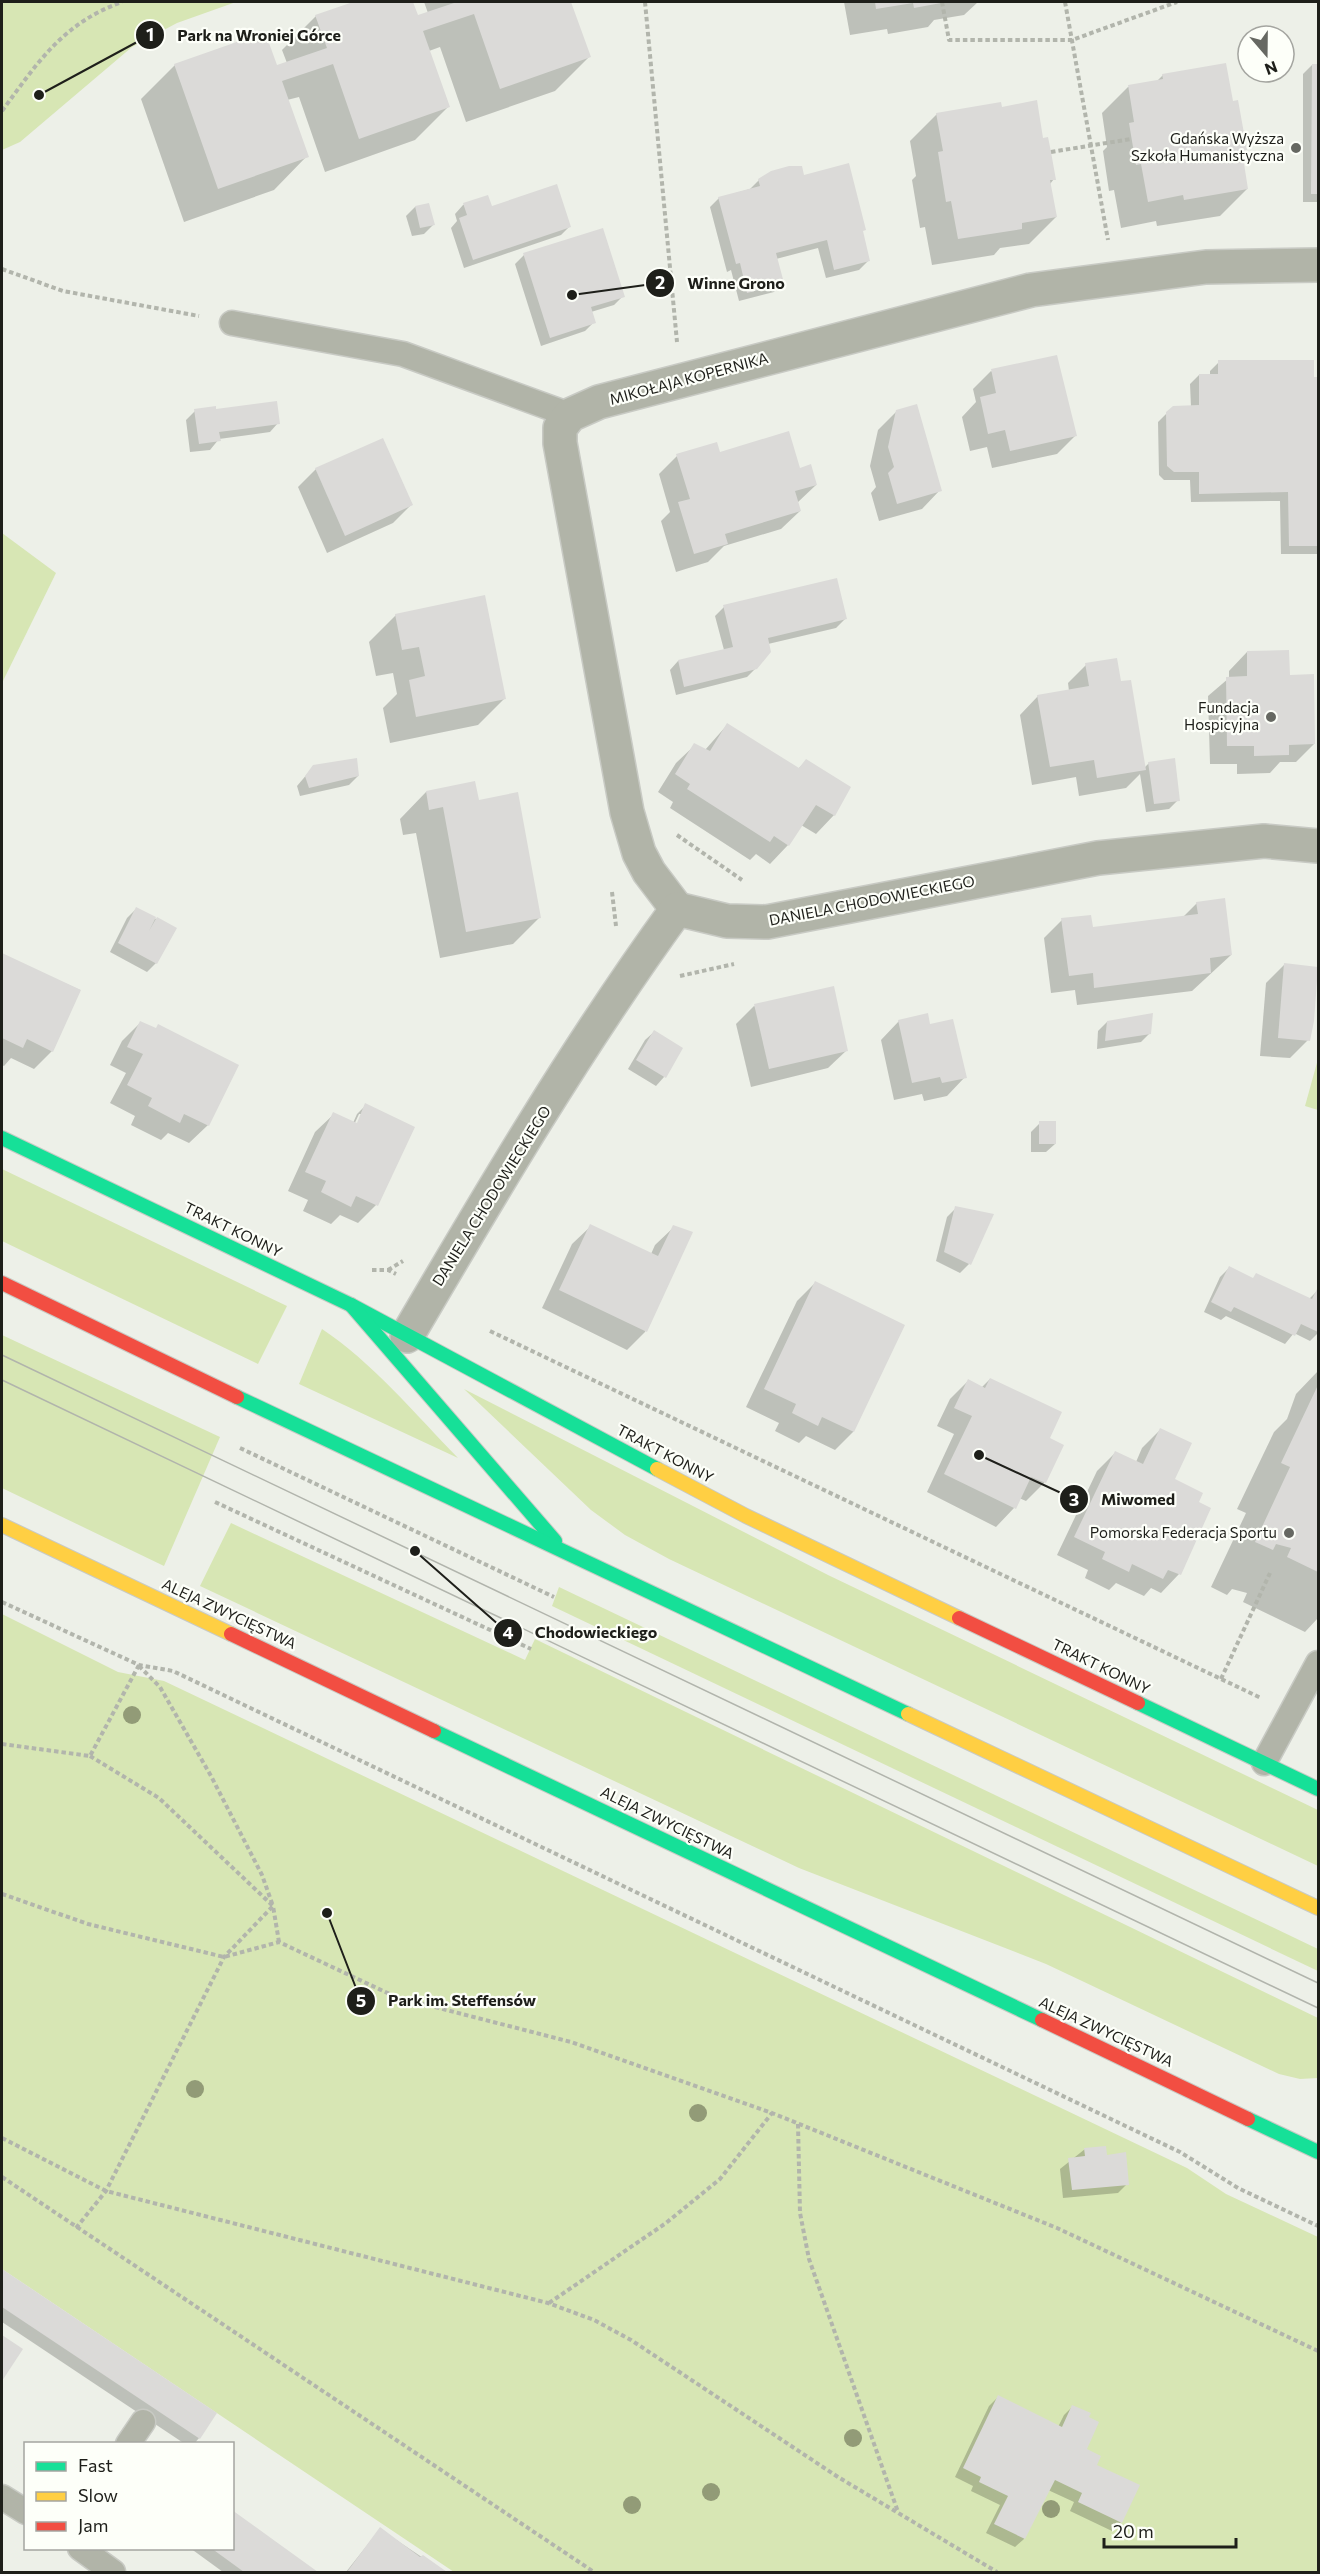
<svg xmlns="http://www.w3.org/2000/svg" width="1320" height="2574" viewBox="0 0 1320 2574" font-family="Commissioner,sans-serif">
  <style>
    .green { fill: #d7e6b4 }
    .shadow { fill: #0003; fill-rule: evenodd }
    .building { fill: #dbdad8 }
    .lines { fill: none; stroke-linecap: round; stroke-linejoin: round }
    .lane-casing { stroke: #c8cac4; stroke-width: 27 }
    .street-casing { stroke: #c8cac4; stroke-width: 36 }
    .fast-casing { stroke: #c8cac4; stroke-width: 16 }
    .slow-casing { stroke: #c8cac4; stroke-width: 16 }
    .jam-casing { stroke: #c8cac4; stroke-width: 16 }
    .path { stroke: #b2b5ac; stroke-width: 4; stroke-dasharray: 4.5 3; stroke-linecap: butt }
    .lane { stroke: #b1b4a8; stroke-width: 24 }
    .street { stroke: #b1b4a8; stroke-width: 33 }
    .fast { stroke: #16e098; stroke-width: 14 }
    .slow { stroke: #ffcf43; stroke-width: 14 }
    .jam { stroke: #f24e42; stroke-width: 14 }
    .tram { stroke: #b1b4ac; stroke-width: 1.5 }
    .tree { fill: #929b77 }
    .poi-dot { fill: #666862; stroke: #fdfff9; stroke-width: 2 }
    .labels { text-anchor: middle; stroke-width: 4.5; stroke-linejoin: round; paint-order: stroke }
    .poi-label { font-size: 15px; fill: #1e1f1a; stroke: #fdfff9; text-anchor: end }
    .street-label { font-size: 15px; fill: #1e1f1a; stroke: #fdfff9 }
    .leader { fill: none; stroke: #1e1f1a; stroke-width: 2 }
    .callout-dot { fill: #1e1f1a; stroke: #fdfff9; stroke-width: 2 }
    .mark-label { font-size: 18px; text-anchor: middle; font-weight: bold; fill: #fff }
    .callout-label { font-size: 16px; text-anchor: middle; font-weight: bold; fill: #1e1f1a; stroke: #fdfff9; stroke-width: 4.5; stroke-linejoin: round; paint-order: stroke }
  </style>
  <rect width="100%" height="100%" fill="#edf0e8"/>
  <!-- green -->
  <g class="green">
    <polygon points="2,2 236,2 177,23 132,47 20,142 2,150"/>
    <polygon points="2,533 56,573 2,683"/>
    <polygon points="1318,1059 1318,1110 1305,1106"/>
    <polygon points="2,1169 287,1306 258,1364 2,1241"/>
    <path d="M322,1329c50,33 94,86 136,129l-159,-74z"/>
    <polygon points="2,1335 220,1437 164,1566 2,1488"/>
    <polygon points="464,1389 828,1575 1318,1810 1318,1866 669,1559 625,1535 591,1510"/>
    <polygon points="231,1523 525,1660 535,1639 1318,2018 1318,2078 1300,2079 1279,2074 1046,1964 799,1868 200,1586"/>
    <polygon points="559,1587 1318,1949 1318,1971 552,1606"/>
    <polygon points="2,1614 118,1672 164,1681 1187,2168 1226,2194 1318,2237 1318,2572 454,2572 2,2269"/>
  </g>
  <!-- shadow -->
  <g class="shadow">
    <polygon points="358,2 411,2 417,17 428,13 424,2 570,2 589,57 555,91 466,122 440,47 429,51 449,106 415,140 325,172 299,97 287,100 307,156 274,190 184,222 141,99 175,65 276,67 287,63 282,50 316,16"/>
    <polygon points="844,2 978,2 964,15 934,20 928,27 888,34 887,29 850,35"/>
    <polygon points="1312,65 1318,65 1318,202 1303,202 1303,74"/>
    <polygon points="1163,75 1232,103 1245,150 1241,154 1247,189 1220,216 1157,226 1156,221 1121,228 1114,190 1109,191 1103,151 1107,147 1102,113 1128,87 1156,82"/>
    <polygon points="1001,109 1042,140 1054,179 1050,184 1056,217 1029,244 1000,248 994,255 932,265 925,227 920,228 912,180 916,176 910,141 937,114"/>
    <polygon points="759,180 861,232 868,261 859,270 826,278 818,248 776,259 782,283 774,292 739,301 731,270 727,272 710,207 719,198 750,189"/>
    <polygon points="487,197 491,208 570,226 561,235 464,268 451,228 457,221 455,214 463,205"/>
    <polygon points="428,205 433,225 424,234 412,236 406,216 415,207"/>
    <polygon points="524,255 623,296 614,305 591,312 594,322 585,331 541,346 515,264"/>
    <polygon points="1219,362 1318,379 1318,554 1281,554 1280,501 1191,502 1190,480 1164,480 1159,475 1158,422 1167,413 1191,407 1190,384 1199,375 1210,375 1210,371"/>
    <polygon points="991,371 1075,436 1057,454 992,468 987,447 970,451 962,417 976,402 973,389"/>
    <polygon points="195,411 214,411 278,423 270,432 219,439 210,450 190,452 186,420"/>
    <polygon points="897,411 940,490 922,509 879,521 871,493 876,487 870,466 878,430"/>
    <polygon points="718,454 799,470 816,485 797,503 800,511 781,529 724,546 708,562 676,572 661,521 670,512 659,474 677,456"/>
    <polygon points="316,469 411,505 393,523 327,553 298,487"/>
    <polygon points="724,607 845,619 836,628 768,644 756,668 747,677 676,695 670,670 678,661 724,650 715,616"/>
    <polygon points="396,615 505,698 478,725 390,743 383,708 397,694 393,673 376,676 369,642"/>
    <polygon points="1247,652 1288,677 1314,744 1296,762 1280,762 1270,773 1237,774 1237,764 1210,764 1208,696 1229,678 1229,671"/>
    <polygon points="1086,665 1120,682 1144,768 1149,763 1178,800 1169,809 1146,812 1140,774 1126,788 1079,796 1076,777 1032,785 1020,715 1038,696 1069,691 1068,683"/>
    <polygon points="727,725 798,769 806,761 834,815 816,834 801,825 788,845 770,864 756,854 750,860 670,808 673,802 658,792 676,763 695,745 705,750"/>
    <polygon points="314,766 358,776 349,785 300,796 297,786"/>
    <polygon points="426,792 477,801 540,917 513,944 440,958 416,833 403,835 400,819"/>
    <polygon points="1197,903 1231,955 1192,991 1077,1005 1075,990 1051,993 1044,938 1062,920 1092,929 1183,917"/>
    <polygon points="136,909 174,928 156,963 147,972 110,952 127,918"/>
    <polygon points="2,955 80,990 52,1051 34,1069 11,1058 4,1066 2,1065"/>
    <polygon points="1284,965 1308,1040 1290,1058 1260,1056 1266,983"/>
    <polygon points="754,1006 847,1050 828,1068 751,1087 736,1024"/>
    <polygon points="899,1021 965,1077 947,1096 924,1101 922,1094 894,1100 881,1040"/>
    <polygon points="1107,1022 1150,1033 1141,1042 1097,1049 1098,1031"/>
    <polygon points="140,1023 208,1125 189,1143 168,1133 161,1140 131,1125 135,1116 110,1103 126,1073 110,1065 122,1041"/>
    <polygon points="654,1032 664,1077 656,1086 628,1069 645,1040"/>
    <path d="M366,1105l10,100 -18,18 -18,-8 -9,9 -28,-13 5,-11 -20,-9 27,-59 19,-18 19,9 4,-9zM359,1114h3l-7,16 -3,-1z"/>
    <polygon points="1040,1123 1055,1144 1046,1152 1031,1152 1031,1132"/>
    <polygon points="956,1208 969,1264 960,1273 936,1261 947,1217"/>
    <polygon points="591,1226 651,1254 655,1245 674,1227 691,1233 645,1332 627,1350 542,1308 572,1244"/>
    <polygon points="1229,1268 1252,1279 1309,1299 1318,1290 1318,1333 1310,1341 1294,1333 1285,1344 1226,1316 1221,1320 1204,1312 1220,1277"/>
    <polygon points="815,1283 903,1325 853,1432 835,1450 806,1436 799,1443 775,1431 779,1423 746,1407 797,1301"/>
    <polygon points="1318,1371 1318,1618 1305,1632 1243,1602 1247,1593 1232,1589 1227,1595 1211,1587 1246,1513 1237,1509 1274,1432 1287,1419 1296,1394"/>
    <polygon points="990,1379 1048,1439 1062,1445 1044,1483 1026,1501 1019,1498 1014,1508 996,1527 927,1492 954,1434 937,1426 950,1399 968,1381 981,1388"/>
    <polygon points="1160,1430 1173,1480 1197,1503 1209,1508 1179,1574 1161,1593 1151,1588 1144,1596 1116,1583 1109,1590 1085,1578 1088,1570 1057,1555 1097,1471 1115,1453 1136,1462 1142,1448"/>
    <polygon points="1085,2149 1106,2156 1127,2184 1118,2193 1063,2198 1060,2169"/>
    <polygon points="2,2272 215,2414 199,2438 194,2444 185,2444 2,2322"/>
    <polygon points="2,2337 21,2350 2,2378"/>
    <polygon points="998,2397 1058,2427 1064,2415 1073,2406 1085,2449 1095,2465 1121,2522 1112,2531 1070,2511 1074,2502 1048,2490 1024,2539 1015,2547 986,2533 1000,2505 971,2491 973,2486 955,2477 989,2406"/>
    <polygon points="232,2511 315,2572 223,2572 190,2548 232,2548"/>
    <polygon points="380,2529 444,2572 346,2572"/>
  </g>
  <!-- building -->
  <g class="building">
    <polygon points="353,2 413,2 418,15 457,2 571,2 591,57 500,89 474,14 423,31 450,107 359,139 333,64 282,81 309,157 218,189 174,64 265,32 277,65 327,48 315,15"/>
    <polygon points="875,2 941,2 941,3 914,8 913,3 876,9"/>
    <polygon points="1226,63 1233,101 1238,100 1247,150 1242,151 1248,189 1184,200 1183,195 1148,202 1141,164 1136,165 1129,123 1134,122 1128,85 1163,79 1162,74"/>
    <polygon points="1312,64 1318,64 1318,194 1311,194"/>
    <polygon points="1037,100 1043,138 1048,137 1051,152 1056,180 1050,180 1057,217 1022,223 1022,229 958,239 951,201 946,202 938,152 943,151 936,113 1001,102 1002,107"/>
    <polygon points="849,163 866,230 863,231 870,261 834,270 827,240 776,253 784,283 747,293 740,263 736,264 718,197 760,186 758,179 771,171 789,166 802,166 804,175"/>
    <polygon points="557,184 571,227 473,260 459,218 467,215 463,203 488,195 492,206"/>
    <polygon points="429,203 435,225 420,228 415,206"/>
    <polygon points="603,228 625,297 591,307 596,323 550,338 523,253"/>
    <polygon points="1057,355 1077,436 1010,451 1005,430 988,434 980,397 996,393 991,369"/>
    <polygon points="1218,360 1314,360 1314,377 1318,377 1318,546 1289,546 1288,492 1199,494 1199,472 1174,472 1167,466 1166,412 1173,406 1199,405 1199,374 1218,374"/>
    <polygon points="277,401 280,424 219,432 221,441 199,444 194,409 216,406 216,409"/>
    <polygon points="917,404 942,491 897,504 888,473 894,467 888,447 896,410"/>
    <polygon points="789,431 800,468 811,464 817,485 795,491 801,511 725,534 728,544 694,554 678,502 690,499 676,454 717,442 720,452"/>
    <polygon points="383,438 413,505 345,536 315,468"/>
    <polygon points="837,578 847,619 768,638 771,652 757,669 684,687 678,660 733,647 723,605"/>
    <polygon points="485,595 506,699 416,717 409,680 425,676 419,647 402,650 395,614"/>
    <polygon points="1289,650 1290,675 1314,674 1315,744 1289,745 1289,755 1254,756 1254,746 1227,746 1226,677 1247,676 1247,651"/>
    <polygon points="1117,658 1121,681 1131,680 1146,770 1097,778 1094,760 1050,767 1037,695 1089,686 1085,663"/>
    <polygon points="727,723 799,768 806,759 851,787 835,816 816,805 789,846 774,836 770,842 687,789 690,784 675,774 694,743 710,751"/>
    <polygon points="357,758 359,776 309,788 305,776 313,765"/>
    <polygon points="1175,758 1180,801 1154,804 1148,762"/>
    <polygon points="475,781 479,800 518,792 541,918 466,932 443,807 429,810 426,791"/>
    <polygon points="1225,898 1232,955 1210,958 1211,973 1094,988 1093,973 1069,976 1061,918 1091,915 1093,927 1198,914 1196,902"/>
    <polygon points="136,907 156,917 149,931 157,917 177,928 157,964 118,943"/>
    <polygon points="2,953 81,990 53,1052 27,1039 23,1048 2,1038"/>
    <polygon points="1284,963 1318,967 1314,1021 1310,1041 1278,1038"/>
    <polygon points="834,986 848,1051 769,1069 754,1004"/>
    <polygon points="928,1013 930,1024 953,1019 967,1078 942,1083 940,1077 912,1083 898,1020"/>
    <polygon points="1153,1013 1151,1034 1105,1041 1107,1021"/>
    <polygon points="140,1021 156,1028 158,1024 239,1065 209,1126 184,1114 180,1123 148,1106 152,1098 127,1085 143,1054 127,1047"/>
    <polygon points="654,1030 683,1048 666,1078 636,1060"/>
    <polygon points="365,1103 415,1127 378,1206 356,1196 351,1207 321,1192 326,1181 305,1172 333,1112 357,1123"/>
    <rect x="1039" y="1121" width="17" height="23"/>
    <polygon points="955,1206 994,1214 971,1265 944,1252"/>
    <polygon points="590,1224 658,1256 673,1225 693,1232 647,1332 559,1290"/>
    <polygon points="1229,1266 1253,1278 1256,1273 1312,1299 1318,1287 1318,1332 1301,1324 1295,1336 1234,1307 1231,1312 1211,1302"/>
    <polygon points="815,1281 905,1325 854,1432 822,1417 818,1426 792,1413 796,1404 764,1389"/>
    <polygon points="990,1378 1062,1412 1050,1438 1064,1445 1046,1483 1031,1477 1016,1509 944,1474 972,1416 954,1408 968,1379 985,1388"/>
    <polygon points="1318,1385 1318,1572 1287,1557 1291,1548 1276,1544 1273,1550 1255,1542 1290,1467 1281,1463"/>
    <polygon points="1160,1428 1192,1443 1175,1479 1203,1493 1199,1502 1211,1508 1181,1575 1168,1570 1163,1579 1132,1564 1129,1572 1102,1559 1105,1552 1074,1537 1115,1451 1143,1464"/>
    <polygon points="1106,2146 1107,2155 1126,2152 1129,2185 1072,2190 1068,2158 1085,2156 1084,2148"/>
    <polygon points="2,2269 217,2413 200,2439 2,2307"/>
    <polygon points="2,2335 23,2349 2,2381"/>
    <polygon points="998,2395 1062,2427 1072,2405 1091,2413 1089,2417 1099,2422 1087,2449 1101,2456 1097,2465 1140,2485 1122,2523 1078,2502 1082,2493 1055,2480 1025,2539 994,2524 1008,2496 979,2482 981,2477 963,2468"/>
    <polygon points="232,2510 318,2572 244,2572 211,2548 232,2548"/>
    <polygon points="380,2527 420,2557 423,2555 447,2572 347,2572"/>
  </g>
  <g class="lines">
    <!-- lane casing -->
    <g class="lane-casing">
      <g id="lane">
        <polyline points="232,323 403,354 570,415"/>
        <polyline points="1264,1763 1318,1663"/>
        <polyline points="128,2444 143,2422"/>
        <polyline points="2,2497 26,2512"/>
        <polyline points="80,2548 113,2572"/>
      </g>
    </g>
    <!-- street casing -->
    <g class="street-casing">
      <g id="street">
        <polyline points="677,909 649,872 639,853 627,812 560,443 560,428 570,415 599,402 1031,290 1206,267 1318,265"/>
        <path d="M407,1336c85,-145 171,-291 270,-427l50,12 40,1 331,-64 166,-17 54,5"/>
      </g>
    </g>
    <!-- fast casing -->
    <g class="fast-casing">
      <g id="fast">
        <polyline points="2,1138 351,1305 657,1469"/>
        <polyline points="351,1305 555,1541"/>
        <polyline points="237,1397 908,1714"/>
        <polyline points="1138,1703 1318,1789"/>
        <polyline points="434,1731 1042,2020"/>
        <polyline points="1248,2119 1318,2152"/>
      </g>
    </g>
    <!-- slow casing -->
    <g class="slow-casing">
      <g id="slow">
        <polyline points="657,1469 746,1516 959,1618"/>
        <polyline points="2,1525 231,1634"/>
        <polyline points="908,1714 1318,1908"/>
      </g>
    </g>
    <!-- jam casing -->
    <g class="jam-casing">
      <g id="jam">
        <polyline points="2,1283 237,1397"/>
        <polyline points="959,1618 1138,1703"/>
        <polyline points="231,1634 434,1731"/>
        <polyline points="1042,2020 1248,2119"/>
      </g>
    </g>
    <!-- path -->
    <g class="path">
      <polyline points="645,2 677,342"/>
      <polyline points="942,2 949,40 1072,40 1177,2"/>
      <polyline points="1065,2 1108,240"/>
      <path d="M2,111c36,-49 61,-88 120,-109"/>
      <polyline points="1051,152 1131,139"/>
      <polyline points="2,269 63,291 199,316"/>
      <polyline points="677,835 742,880"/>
      <polyline points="612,892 616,926"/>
      <polyline points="680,976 734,964"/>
      <polyline points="372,1270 388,1270 396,1274"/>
      <polyline points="388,1270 403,1261"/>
      <polyline points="490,1331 1261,1698"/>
      <polyline points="240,1448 554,1597"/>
      <polyline points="215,1502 531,1649"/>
      <polyline points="2,1602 139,1665 173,1671 1180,2152 1238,2188 1318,2226"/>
      <polyline points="1221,1679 1270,1573"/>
      <polyline points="2,1744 90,1756 139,1665"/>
      <polyline points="90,1756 159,1798 273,1906 279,1942"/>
      <polyline points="2,1894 88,1924 224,1957 279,1942 396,1997 571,2042 772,2113 1057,2228 1318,2351"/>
      <polyline points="798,2124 800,2213 809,2259 898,2512"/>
      <polyline points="2,2138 106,2191 548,2303 594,2320 631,2340 838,2477 997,2572"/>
      <polyline points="2,2177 594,2572"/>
      <polyline points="76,2228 106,2191 224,1957 273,1906 262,1875 211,1776 160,1687 139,1666"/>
      <polyline points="549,2303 666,2223 720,2179 772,2113"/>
    </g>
    <!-- lane -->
    <use href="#lane" class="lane"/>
    <!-- street -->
    <use href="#street" class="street"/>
    <!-- fast -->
    <use href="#fast" class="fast"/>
    <!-- slow -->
    <use href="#slow" class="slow"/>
    <!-- jam -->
    <use href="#jam" class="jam"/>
    <!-- tram -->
    <g class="tram">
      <polyline points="2,1355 1318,1983"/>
      <polyline points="2,1380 1318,2008"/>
    </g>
  </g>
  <!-- trees -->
  <g class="tree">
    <circle cx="132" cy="1715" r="9"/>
    <circle cx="195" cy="2089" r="9"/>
    <circle cx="698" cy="2113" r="9"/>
    <circle cx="853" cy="2438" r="9"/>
    <circle cx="711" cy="2492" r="9"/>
    <circle cx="632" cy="2505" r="9"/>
    <circle cx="1051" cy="2509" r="9"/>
  </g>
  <!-- markers -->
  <g class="poi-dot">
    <circle cx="1296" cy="148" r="6"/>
    <circle cx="1271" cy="717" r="6"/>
    <circle cx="1289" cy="1533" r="6"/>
  </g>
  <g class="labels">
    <!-- poi labels -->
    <g class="poi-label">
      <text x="1284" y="144">Gdańska Wyższa<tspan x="1284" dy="17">Szkoła Humanistyczna</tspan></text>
      <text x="1259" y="713">Fundacja<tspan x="1259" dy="17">Hospicyjna</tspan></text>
      <text x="1277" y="1538">Pomorska Federacja Sportu</text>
    </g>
    <!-- street labels -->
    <g class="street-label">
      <text transform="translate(689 379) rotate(-15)" y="5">MIKOŁAJA KOPERNIKA</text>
      <text transform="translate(872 901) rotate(-11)" y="5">DANIELA CHODOWIECKIEGO</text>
      <text transform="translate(492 1196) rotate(-58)" y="5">DANIELA CHODOWIECKIEGO</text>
      <text transform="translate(233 1230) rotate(26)" y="5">TRAKT KONNY</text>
      <text transform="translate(665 1454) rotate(28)" y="5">TRAKT KONNY</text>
      <text transform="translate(229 1614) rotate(25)" y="5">ALEJA ZWYCIĘSTWA</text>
      <text transform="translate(1101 1667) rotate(26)" y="5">TRAKT KONNY</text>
      <text transform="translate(667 1823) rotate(26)" y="5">ALEJA ZWYCIĘSTWA</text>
      <text transform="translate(1106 2032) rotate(25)" y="5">ALEJA ZWYCIĘSTWA</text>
    </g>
  </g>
  <!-- callouts -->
  <path class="leader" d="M39 95L150 35M572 295L660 283M979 1455L1074 1499M415 1551L508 1633M327 1913L361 2001"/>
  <g class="callout-dot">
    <circle cx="39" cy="95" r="6"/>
    <circle cx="572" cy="295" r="6"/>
    <circle cx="979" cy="1455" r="6"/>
    <circle cx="415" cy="1551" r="6"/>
    <circle cx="327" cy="1913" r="6"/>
    <circle cx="150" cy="35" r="15"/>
    <circle cx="660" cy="283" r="15"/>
    <circle cx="1074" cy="1499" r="15"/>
    <circle cx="508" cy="1633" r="15"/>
    <circle cx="361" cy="2001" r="15"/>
  </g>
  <g class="mark-label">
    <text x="150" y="41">1</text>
    <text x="660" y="289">2</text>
    <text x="1074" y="1506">3</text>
    <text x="508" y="1639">4</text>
    <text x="361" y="2007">5</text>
  </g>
  <g class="callout-label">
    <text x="259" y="41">Park na Wroniej Górce</text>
    <text x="736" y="289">Winne Grono</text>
    <text x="1138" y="1505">Miwomed</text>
    <text x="596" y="1638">Chodowieckiego</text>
    <text x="462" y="2006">Park im. Steffensów</text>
  </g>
  <!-- border -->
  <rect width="1320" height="2574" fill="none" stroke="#1e1f1a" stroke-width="6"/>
  <!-- legend -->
  <rect x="24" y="2442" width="210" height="108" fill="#fdfff9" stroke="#a4a5a0" stroke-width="1.5"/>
  <rect x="36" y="2462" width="30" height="9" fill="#16e098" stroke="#a4a5a0" stroke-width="1.5"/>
  <text x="78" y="2472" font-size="18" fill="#1e1f1a">Fast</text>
  <rect x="36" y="2492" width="30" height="9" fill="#ffcf43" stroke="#a4a5a0" stroke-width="1.5"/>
  <text x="78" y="2502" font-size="18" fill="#1e1f1a">Slow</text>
  <rect x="36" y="2522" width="30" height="9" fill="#f24e42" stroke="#a4a5a0" stroke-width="1.5"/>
  <text x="78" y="2532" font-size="18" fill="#1e1f1a">Jam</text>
  <!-- north arrow -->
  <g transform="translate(1266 54) rotate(160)"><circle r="28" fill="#fdfff9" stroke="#a4a5a0" stroke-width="1.5"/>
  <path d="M0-4.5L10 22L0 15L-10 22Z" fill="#666862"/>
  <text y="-9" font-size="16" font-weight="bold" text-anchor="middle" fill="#1e1f1a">N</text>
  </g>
  <!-- scale -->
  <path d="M1104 2538v9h132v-9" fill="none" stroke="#1e1f1a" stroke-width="3"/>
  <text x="1113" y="2538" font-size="18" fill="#1e1f1a" stroke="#fdfff9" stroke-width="4.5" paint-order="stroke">20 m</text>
</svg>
